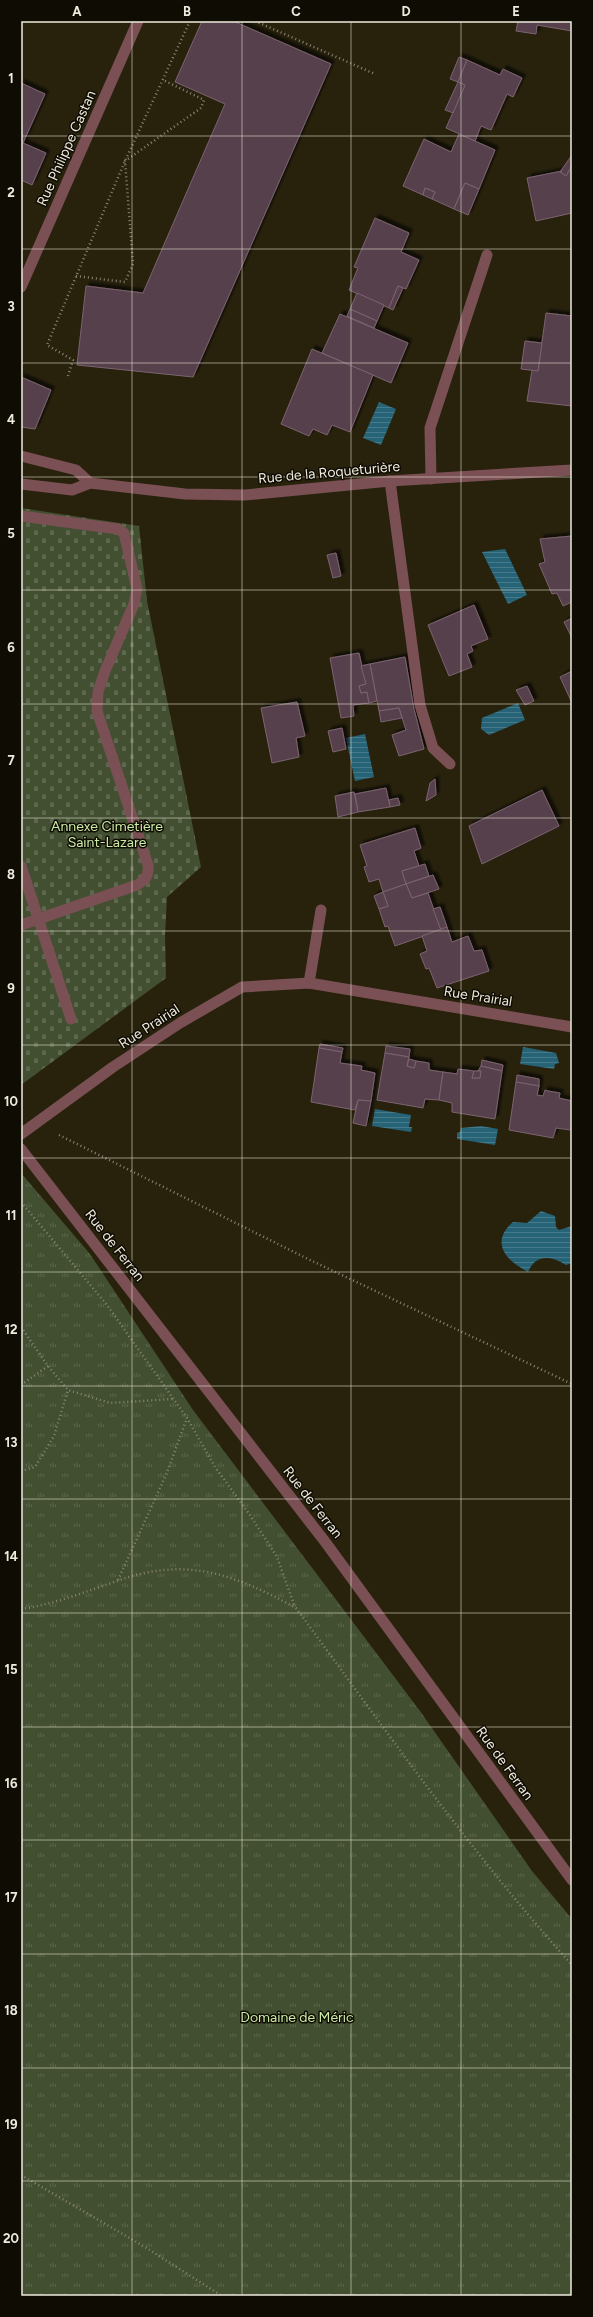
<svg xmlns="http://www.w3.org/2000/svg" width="593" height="2317" viewBox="0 0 593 2317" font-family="Figtree,sans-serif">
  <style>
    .cemetery { fill: url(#cemetery-stones) }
    .park { fill: url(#park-tufts) }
    .water { fill: url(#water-rules) }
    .building { fill: #56404c; stroke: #7b6370; filter: url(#shadow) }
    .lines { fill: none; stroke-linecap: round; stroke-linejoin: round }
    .path { stroke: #8a8574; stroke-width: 2.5; stroke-dasharray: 1 3; stroke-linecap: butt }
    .service { stroke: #7b5054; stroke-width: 11 }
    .minor { stroke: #7b5054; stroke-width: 11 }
    .grid { fill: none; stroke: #eeeadd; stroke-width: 1; stroke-opacity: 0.55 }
    .labels { text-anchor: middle; stroke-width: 3; stroke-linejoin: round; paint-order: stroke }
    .street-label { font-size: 14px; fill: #eeeadd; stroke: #0f0c04 }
    .park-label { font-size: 14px; fill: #cceba4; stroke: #0f0c04 }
    .neatline { fill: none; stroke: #eeeadd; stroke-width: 1.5 }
    .grid-label { font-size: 13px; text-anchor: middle; font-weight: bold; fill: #eeeadd }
  </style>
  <defs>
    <pattern id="cemetery-stones" width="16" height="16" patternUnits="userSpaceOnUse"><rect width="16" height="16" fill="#424f30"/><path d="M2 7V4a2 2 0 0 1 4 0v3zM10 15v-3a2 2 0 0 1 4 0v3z" fill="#5e684e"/></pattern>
    <pattern id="park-tufts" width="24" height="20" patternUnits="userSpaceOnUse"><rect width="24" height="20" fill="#424f30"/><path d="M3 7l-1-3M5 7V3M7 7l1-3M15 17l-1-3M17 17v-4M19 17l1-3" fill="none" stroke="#5e684e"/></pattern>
    <pattern id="water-rules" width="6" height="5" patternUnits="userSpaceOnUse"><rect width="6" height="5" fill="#266376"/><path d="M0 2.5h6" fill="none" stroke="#467a89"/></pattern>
    <filter id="shadow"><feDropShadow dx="3.5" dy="-3.5" stdDeviation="1" flood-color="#0009"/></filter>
  </defs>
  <rect width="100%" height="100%" fill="#28220d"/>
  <!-- cemetery -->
  <polygon class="cemetery" points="21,508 139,526 147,601 201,867 167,897 165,936 166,978 21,1085"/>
  <!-- park -->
  <polygon class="park" points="21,1173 90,1254 193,1410 420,1711 532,1871 572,1919 572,2296 21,2296"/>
  <!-- water -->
  <g class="water">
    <polygon points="379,402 396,409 381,445 363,438"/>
    <polygon points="505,549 527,595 508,604 482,552"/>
    <polygon points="518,703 525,720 489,735 481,729 482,718"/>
    <polygon points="365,734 374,777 355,781 346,738"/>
    <polygon points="523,1047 556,1053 559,1063 555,1064 554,1069 520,1064"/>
    <polygon points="375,1109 411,1115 409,1127 412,1127 411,1132 372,1126"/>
    <polygon points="481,1126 498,1129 495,1145 457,1139 457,1133 460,1132 461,1128"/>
    <path d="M541,1211l14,5 1,11 3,3 13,-4v37l-6,2c-14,-10 -31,-11 -38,7 -21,-11 -39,-29 -15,-50l14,1z"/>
  </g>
  <!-- building -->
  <g class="building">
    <polygon points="202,21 233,21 331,64 193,377 77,365 86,286 143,293 225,104 175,82"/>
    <polygon points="518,21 572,21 572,31 537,25 536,34 516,31"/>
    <polygon points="459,57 467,60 458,82 450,79"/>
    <polygon points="467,60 500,75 503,69 522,78 513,97 507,94 491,130 481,126 475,141 446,128 465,85 458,82"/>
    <polygon points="458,82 465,85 453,113 445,110"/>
    <polygon points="21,83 45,94 23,143 46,153 32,185 21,180"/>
    <polygon points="459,134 495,150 479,189 465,183 454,209 432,199 435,192 425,188 423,195 403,186 424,139 451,152"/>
    <polygon points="572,155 572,166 566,176 560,172"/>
    <polygon points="572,166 572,213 536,221 527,178 562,171 560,172 566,176"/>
    <polygon points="465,183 479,189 468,215 454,209"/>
    <polygon points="425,188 435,192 432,199 423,195"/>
    <polygon points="375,218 409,233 401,252 419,260 406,289 398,286 389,308 349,290 358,268 354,267"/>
    <polygon points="398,286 403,288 393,310 389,308"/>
    <polygon points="357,293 384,305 377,321 350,309"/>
    <polygon points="350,309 377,321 374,328 347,316"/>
    <polygon points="546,313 572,316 572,406 527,401 532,370 538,371"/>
    <polygon points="340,314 408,343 391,383 322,353"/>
    <polygon points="525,341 542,343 538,371 521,369"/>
    <polygon points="312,349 373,375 350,432 332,425 327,435 313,429 309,436 281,424"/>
    <polygon points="21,377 51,390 35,429 21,427"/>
    <polygon points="572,536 572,602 563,606 557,593 552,594 539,564 545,562 540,539"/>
    <polygon points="336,553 341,576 333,578 327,555"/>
    <polygon points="474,605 488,639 471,646 473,651 467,654 472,667 449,676 428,625"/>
    <polygon points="572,618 572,638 564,622"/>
    <polygon points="359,653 366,684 359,686 361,693 367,692 369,703 353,705 354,716 341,718 330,658"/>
    <polygon points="405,657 414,709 424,749 399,756 392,735 406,730 399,708 379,711 370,664"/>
    <polygon points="370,664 377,701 369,703 367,692 361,693 359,686 366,684 361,666"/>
    <polygon points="572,671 572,703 560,677"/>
    <polygon points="527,686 534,701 525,705 516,690"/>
    <polygon points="297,702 305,736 296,738 299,757 272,763 261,708"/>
    <polygon points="399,708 402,718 381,722 379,711"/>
    <polygon points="342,728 346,749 333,752 328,731"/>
    <polygon points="435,779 436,795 426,801 430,783"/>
    <polygon points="386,788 390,807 358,812 355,794"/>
    <polygon points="542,790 559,826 482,864 469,826"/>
    <polygon points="354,792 358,812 338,817 335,796"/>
    <polygon points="398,798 400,805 390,807 389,800"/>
    <polygon points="415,828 421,848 414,851 419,866 402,871 406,884 383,892 379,879 369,882 364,867 367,866 360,845"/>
    <polygon points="425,864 429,876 406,884 402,871"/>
    <polygon points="433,875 439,889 412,898 406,884"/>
    <polygon points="406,884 412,898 428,893 441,930 395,946 388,926 385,927 379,909 388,906 383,892"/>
    <polygon points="383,892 388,906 379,909 374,896"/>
    <polygon points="440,907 447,927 441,930 433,909"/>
    <polygon points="447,927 452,942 468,936 474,951 482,950 489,971 437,988 429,968 426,969 420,954 427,951 422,936"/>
    <polygon points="320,1044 343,1048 342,1052 319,1048"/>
    <polygon points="386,1046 410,1049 409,1057 385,1053"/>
    <polygon points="319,1048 342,1052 340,1063 362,1066 361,1070 375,1073 371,1101 358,1100 355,1110 311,1102"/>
    <polygon points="385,1053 409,1057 407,1066 414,1068 416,1061 429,1063 429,1070 443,1072 439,1100 425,1099 423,1108 377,1100"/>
    <polygon points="409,1059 416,1061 414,1068 407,1066"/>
    <polygon points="482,1060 503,1065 502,1071 481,1066"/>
    <polygon points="481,1066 502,1071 495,1119 452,1112 452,1103 439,1100 443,1072 457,1074 458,1069 474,1071 472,1078 480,1078 481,1071 478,1071"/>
    <polygon points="474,1071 481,1071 480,1078 472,1078"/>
    <polygon points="517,1075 539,1079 539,1086 516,1082"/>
    <polygon points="516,1082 539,1086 537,1095 543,1096 545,1090 548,1091 560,1093 559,1098 572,1101 571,1130 556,1128 553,1138 509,1130"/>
    <polygon points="358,1100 371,1101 366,1126 353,1123"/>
  </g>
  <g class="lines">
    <!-- path -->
    <g class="path">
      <polyline points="255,21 375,74"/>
      <polyline points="76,276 125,282 133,264 125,161 201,108 204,100 163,80"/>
      <polyline points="68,376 73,360 47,345 125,161 190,21"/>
      <polyline points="59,1135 310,1260 572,1384"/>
      <polyline points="21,1202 107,1305 187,1418 215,1467 250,1515 277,1557 295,1607"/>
      <polyline points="21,1327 48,1366 68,1390 110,1403 173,1399"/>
      <polyline points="21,1385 48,1366"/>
      <polyline points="21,1471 35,1467 54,1436 68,1390"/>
      <polyline points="118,1580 166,1475 187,1418"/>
      <path d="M21,1609c34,-5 64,-17 96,-28 69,-25 117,-7 179,27 89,121 175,245 276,357"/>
      <polyline points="21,2175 145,2247 222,2296"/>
    </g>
    <!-- service -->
    <g class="service">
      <polyline points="431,479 430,428 487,255"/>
      <polyline points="390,481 420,705 433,748 450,764"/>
      <path d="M21,516l97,13 6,4 13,56 -3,15 -29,67 -7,21 -1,19 51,154c1,11 -2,14 -11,20l-116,40"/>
      <polyline points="21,866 71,1019"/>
    </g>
    <!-- minor -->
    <g class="minor">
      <polyline points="21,287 138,21"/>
      <polyline points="21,456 76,470 90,483"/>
      <polyline points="21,484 72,490 90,483 185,494 245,495 390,481 572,470"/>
      <polyline points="309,983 321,910"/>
      <polyline points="21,1134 113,1067 180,1023 242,987 309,983 572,1027"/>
      <polyline points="21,1149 326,1543 572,1880"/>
    </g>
  </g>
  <!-- grid -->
  <path class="grid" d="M132,21v2275M242,21v2275M351,21v2275M461,21v2275M21,136h551M21,249h551M21,363h551M21,477h551M21,590h551M21,704h551M21,818h551M21,931h551M21,1045h551M21,1158h551M21,1272h551M21,1386h551M21,1499h551M21,1613h551M21,1727h551M21,1840h551M21,1954h551M21,2068h551M21,2181h551"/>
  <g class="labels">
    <!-- street labels -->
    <g class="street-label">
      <text transform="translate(66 148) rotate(-66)" y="5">Rue Philippe Castan</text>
      <text transform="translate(329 472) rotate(-5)" y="5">Rue de la Roqueturière</text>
      <text transform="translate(478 996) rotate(9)" y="5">Rue Prairial</text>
      <text transform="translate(149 1026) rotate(-33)" y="5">Rue Prairial</text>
      <text transform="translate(115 1245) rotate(52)" y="5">Rue de Ferran</text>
      <text transform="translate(313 1502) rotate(52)" y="5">Rue de Ferran</text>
      <text transform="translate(505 1763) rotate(54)" y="5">Rue de Ferran</text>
    </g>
    <!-- park labels -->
    <g class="park-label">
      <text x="107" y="831">Annexe Cimetière<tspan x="107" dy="16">Saint-Lazare</tspan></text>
      <text x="297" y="2022">Domaine de Méric</text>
    </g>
  </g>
  <!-- border -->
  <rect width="593" height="2317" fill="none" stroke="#0f0c04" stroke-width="44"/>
  <rect x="22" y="22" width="549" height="2273" class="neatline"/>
  <g class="grid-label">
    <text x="77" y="16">A</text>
    <text x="187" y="16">B</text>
    <text x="296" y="16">C</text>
    <text x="406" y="16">D</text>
    <text x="516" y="16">E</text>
    <text x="11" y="83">1</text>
    <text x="11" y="197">2</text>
    <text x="11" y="311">3</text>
    <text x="11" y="424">4</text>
    <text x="11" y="538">5</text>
    <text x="11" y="652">6</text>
    <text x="11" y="765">7</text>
    <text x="11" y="879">8</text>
    <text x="11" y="993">9</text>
    <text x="11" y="1106">10</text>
    <text x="11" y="1220">11</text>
    <text x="11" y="1334">12</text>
    <text x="11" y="1447">13</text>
    <text x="11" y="1561">14</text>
    <text x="11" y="1674">15</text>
    <text x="11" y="1788">16</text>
    <text x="11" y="1902">17</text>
    <text x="11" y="2015">18</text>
    <text x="11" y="2129">19</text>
    <text x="11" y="2243">20</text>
  </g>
</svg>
